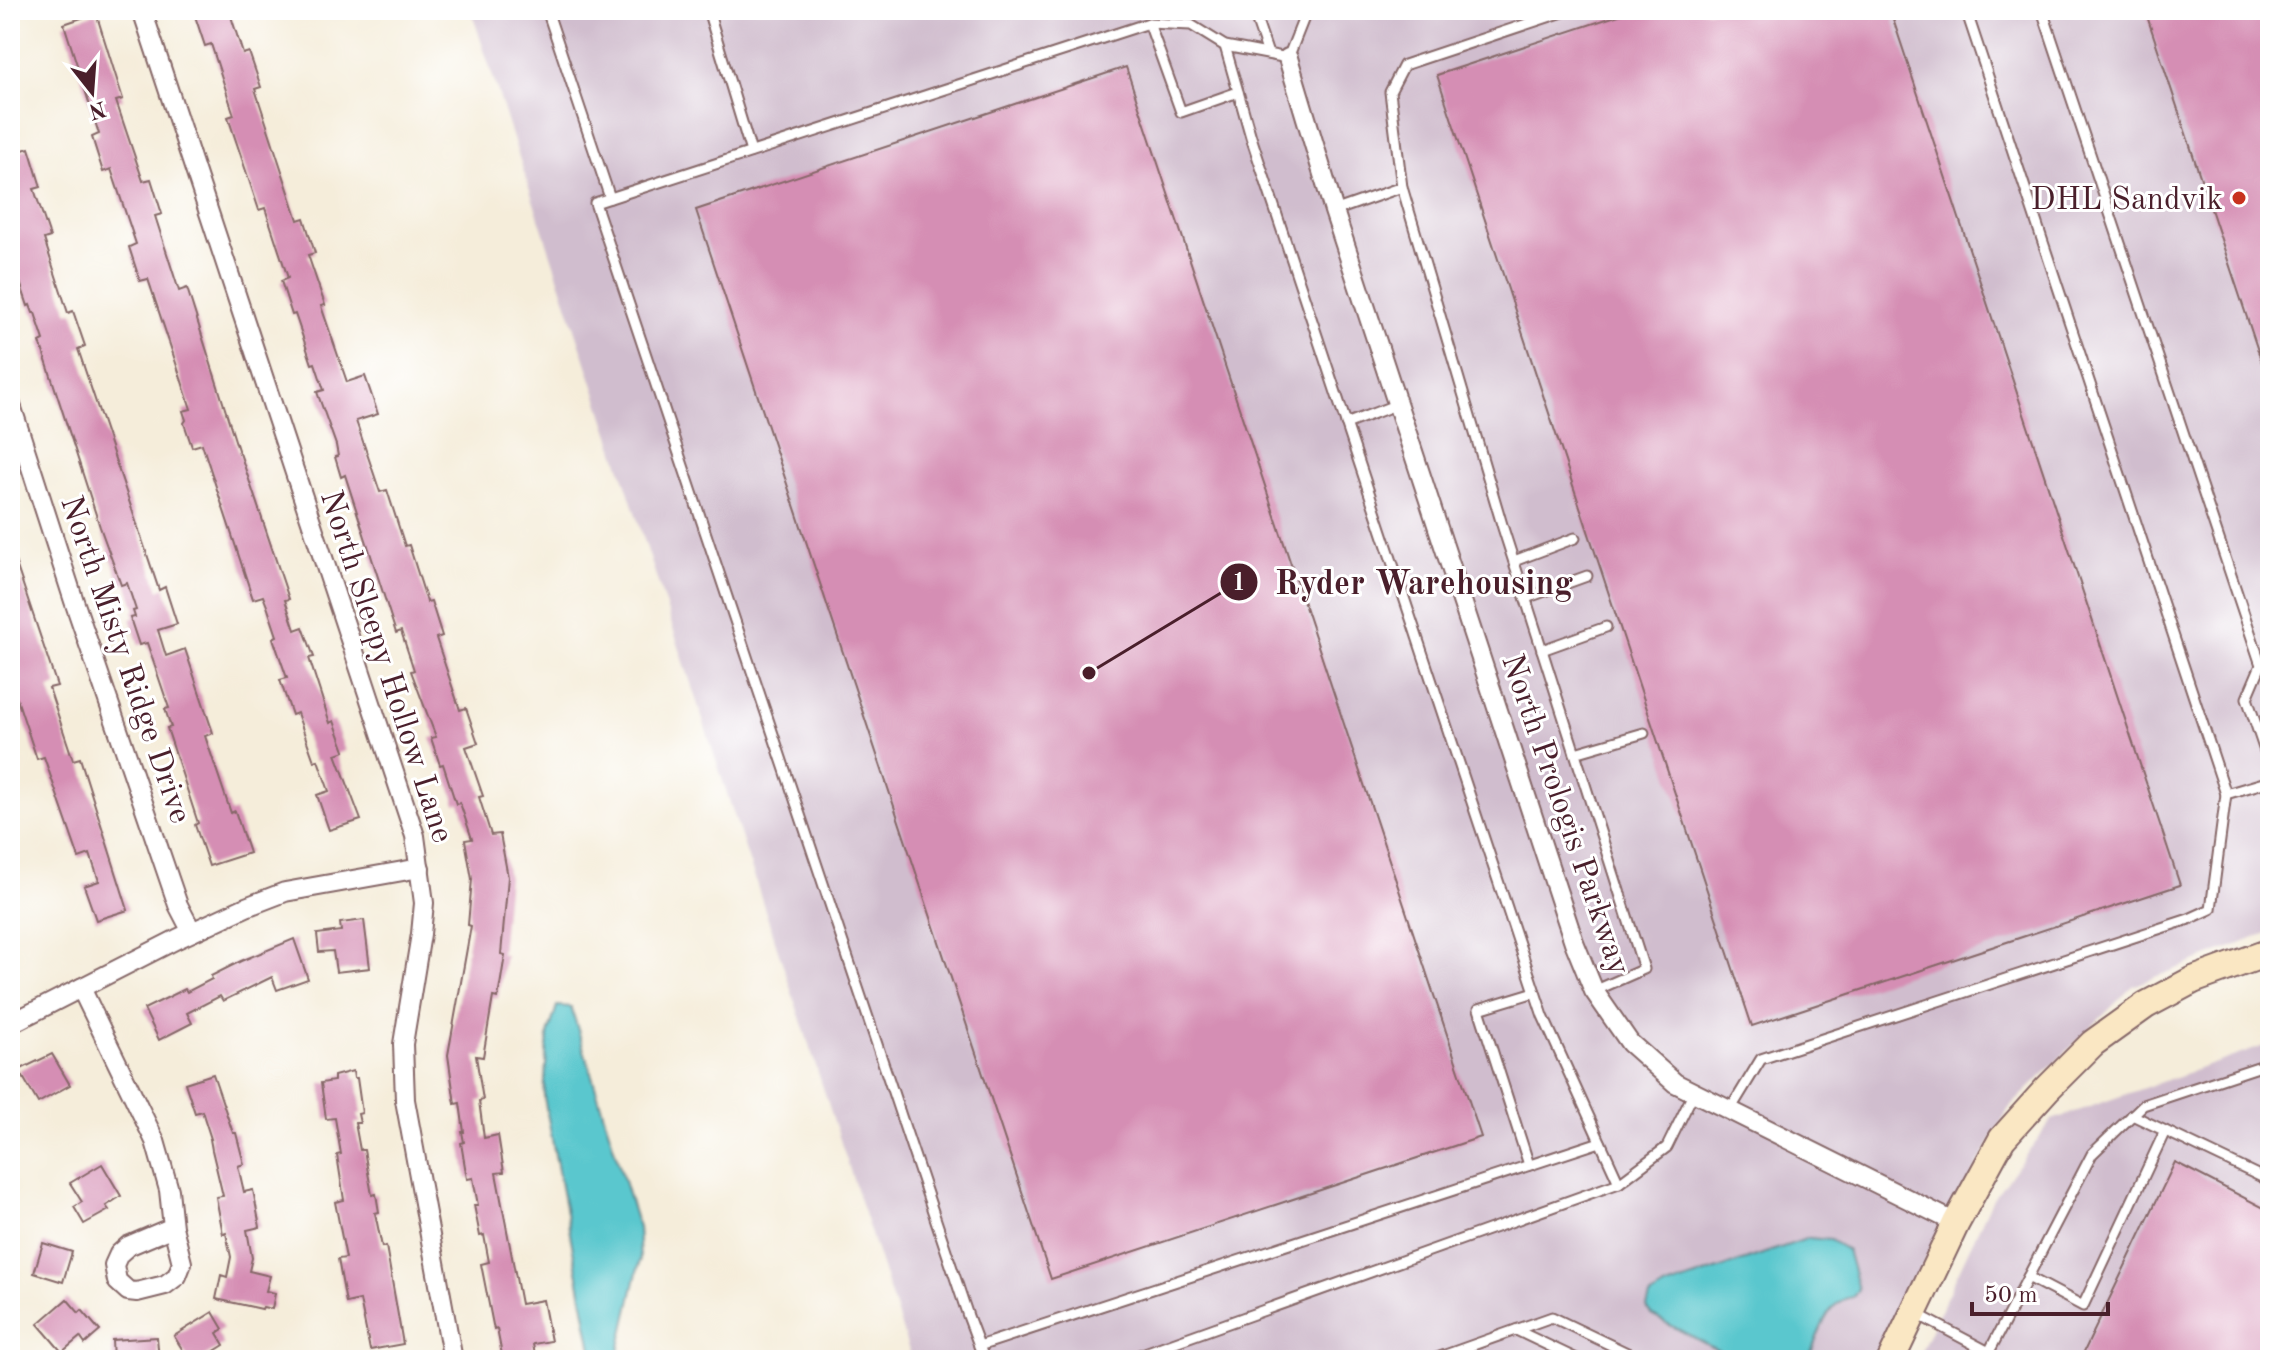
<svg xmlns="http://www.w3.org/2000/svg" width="2280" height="1370" viewBox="0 0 2280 1370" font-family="'Old Standard TT',serif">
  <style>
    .industrial { fill: #d0bdce }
    .water { fill: #5ac7ce; stroke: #52737c; stroke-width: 2 }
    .building { fill: #d58eb4 }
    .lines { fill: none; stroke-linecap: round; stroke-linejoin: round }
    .lane-casing { stroke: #866768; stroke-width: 13 }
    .street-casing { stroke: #866768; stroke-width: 22 }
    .secondary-casing { stroke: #866768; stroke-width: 30 }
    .lane { stroke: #fff; stroke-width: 9 }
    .street { stroke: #fff; stroke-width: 18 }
    .secondary { stroke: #fae7c3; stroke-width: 26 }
    .poi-dot { fill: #c8321e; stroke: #fff; stroke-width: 3 }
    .labels { text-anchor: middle; stroke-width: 6; stroke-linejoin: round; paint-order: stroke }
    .poi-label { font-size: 32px; fill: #4a1f2b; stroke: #fff; text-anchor: end }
    .street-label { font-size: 32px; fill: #4a1f2b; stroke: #fff }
    .leader { fill: none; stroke: #4a1f2b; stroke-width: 3 }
    .callout-dot { fill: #4a1f2b; stroke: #fff; stroke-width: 3 }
    .mark-label { font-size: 24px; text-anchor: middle; font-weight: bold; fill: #fff }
    .callout-label { font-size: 34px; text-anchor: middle; font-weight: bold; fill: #4a1f2b; stroke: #fff; stroke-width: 6; stroke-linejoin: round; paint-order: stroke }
  </style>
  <rect width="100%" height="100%" fill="#fff"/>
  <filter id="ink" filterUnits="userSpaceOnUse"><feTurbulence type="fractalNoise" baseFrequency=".0125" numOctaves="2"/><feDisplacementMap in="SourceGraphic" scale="16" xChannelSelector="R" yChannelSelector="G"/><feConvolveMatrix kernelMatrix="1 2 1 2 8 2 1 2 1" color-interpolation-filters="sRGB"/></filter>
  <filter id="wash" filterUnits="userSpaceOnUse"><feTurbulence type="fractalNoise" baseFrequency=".006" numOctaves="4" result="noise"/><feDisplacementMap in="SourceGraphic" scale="32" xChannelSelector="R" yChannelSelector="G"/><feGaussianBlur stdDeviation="1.8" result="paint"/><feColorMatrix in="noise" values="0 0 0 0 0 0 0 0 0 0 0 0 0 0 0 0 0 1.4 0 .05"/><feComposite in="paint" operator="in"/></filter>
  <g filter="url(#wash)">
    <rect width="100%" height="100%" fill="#f5edda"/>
    <!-- industrial -->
    <g class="industrial">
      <polygon points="471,10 2270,10 2270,932 2133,986 2009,1108 1933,1244 1876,1360 912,1360"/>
      <polygon points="2270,1044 2270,1360 1917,1360 1992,1200 2052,1120"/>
    </g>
    <!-- water -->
    <g class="water">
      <polygon points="557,1006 571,1007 638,1227 640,1259 617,1360 594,1360 544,1097 548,1035"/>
      <path d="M1809,1238l21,2 17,10 11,39 -5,8c-27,2 -35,41 -45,63h-72l-85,-45 -4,-8 3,-10 14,-9z"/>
    </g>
    <g id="blocks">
      <!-- building -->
      <g class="building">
        <polygon points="193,10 229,10 243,54 249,52 261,87 255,89 298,220 304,218 315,253 308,255 325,305 321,306 347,382 365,376 378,414 356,421 380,492 387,490 405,546 409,545 427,602 431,601 442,636 436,638 460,710 466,708 478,743 466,747 483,796 479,797 491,835 500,834 508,877 501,954 505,955 498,998 493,997 483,1057 476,1056 483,1100 479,1101 484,1138 498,1135 504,1172 496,1173 521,1304 543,1300 551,1341 533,1344 536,1360 503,1360 497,1329 494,1330 481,1264 489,1262 484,1235 480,1236 474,1205 478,1205 473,1178 467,1179 461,1143 464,1142 462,1132 464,1132 460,1103 455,1104 448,1055 471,926 468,925 472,879 465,840 472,839 460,803 456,804 443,764 440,765 431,738 436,737 411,671 414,670 401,631 396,633 345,475 341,477 335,457 338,456 336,445 317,392 324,390 315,363 312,364 295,314 292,315 281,281 288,278 265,208 259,210 228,117 234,115 211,44 205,46"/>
        <polygon points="1634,10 1890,10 2180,885 1752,1026 1437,75"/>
        <polygon points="2145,10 2270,10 2270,378 2267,378"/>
        <polygon points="96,13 123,99 116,101 143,181 151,179 162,214 155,216 179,291 187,288 239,453 240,453 289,599 285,600 295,630 303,627 314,657 309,658 330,723 334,721 345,751 336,754 361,820 329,830 317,795 329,791 318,760 314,761 297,713 292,715 280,680 287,678 273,638 277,636 267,606 263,596 253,599 202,444 192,447 184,423 186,420 183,411 191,409 173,354 148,279 140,281 129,247 136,244 111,169 103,172 92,137 99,134 64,24"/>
        <polygon points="1126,67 1481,1137 1051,1279 696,210"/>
        <polygon points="29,148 41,187 34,189 50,237 44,239 68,313 73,311 85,346 78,349 159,590 165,587 177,624 158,630 166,656 185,649 213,733 205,736 231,813 235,811 249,853 209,866 195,825 198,823 167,728 171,727 165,709 169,708 147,643 139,645 130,618 135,617 133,611 136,610 127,583 121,585 100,527 40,342 44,340 35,313 33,313 30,305 28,306 10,252 10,154"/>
        <polygon points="10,552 12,552 57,686 49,688 73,760 80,758 128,910 96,920 84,886 99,881 90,854 79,858 44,757 37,759 17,699 10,701 10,659 18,656 10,631"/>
        <polygon points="364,920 370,968 336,972 333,951 319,952 317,934 341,931 340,923"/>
        <polygon points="294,939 308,979 277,990 272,977 223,1001 220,996 187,1013 192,1023 159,1040 144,1009 185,989 187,992 212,979 211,976 241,961"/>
        <polygon points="52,1054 70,1085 38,1103 19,1070"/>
        <polygon points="353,1071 354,1078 357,1078 362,1113 358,1114 360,1123 355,1123 360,1150 364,1150 372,1195 376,1194 379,1212 375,1213 382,1247 386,1246 403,1344 370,1350 360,1300 346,1303 338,1259 346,1258 335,1202 344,1200 337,1155 341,1154 335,1118 326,1119 321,1083 334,1081 334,1076"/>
        <polygon points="213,1074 233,1133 236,1133 244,1164 238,1166 244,1192 253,1190 260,1227 247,1230 252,1258 249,1271 270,1276 266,1291 275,1293 272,1309 263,1307 262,1309 216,1299 221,1275 227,1277 231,1257 226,1233 223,1234 216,1197 223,1196 212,1150 210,1139 211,1139 202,1111 195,1113 185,1083"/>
        <polygon points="2175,1162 2270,1211 2270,1360 2080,1360"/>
        <polygon points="102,1164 121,1196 106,1206 109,1210 84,1224 74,1207 82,1202 70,1183"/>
        <polygon points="43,1243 72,1252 63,1282 34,1273"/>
        <polygon points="67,1299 79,1313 82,1310 100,1331 85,1344 80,1337 62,1352 38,1324"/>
        <polygon points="213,1312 223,1329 217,1333 224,1345 200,1360 189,1360 174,1336"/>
        <polygon points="157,1337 159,1360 113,1360 112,1340"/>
      </g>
    </g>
  </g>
  <g filter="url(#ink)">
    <use href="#blocks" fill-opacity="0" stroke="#866768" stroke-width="2"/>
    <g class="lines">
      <!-- lane casing -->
      <g class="lane-casing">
        <g id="lane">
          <polyline points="547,10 610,198"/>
          <polyline points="708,10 751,152"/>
          <polyline points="1253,10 1268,54"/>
          <polyline points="1966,10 2226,794 2270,781"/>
          <polyline points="2042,10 2261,665 2247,698 2270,766"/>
          <polyline points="1149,23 1181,112 1238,92"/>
          <polyline points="1225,46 1251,137 1543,1016 1619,1183"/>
          <polyline points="1402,187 1503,528 1644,969 1594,991"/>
          <polyline points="1334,211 1402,187 1390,92 1404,65 1569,10"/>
          <polyline points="1346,424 1398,404"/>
          <polyline points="1514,561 1575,538"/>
          <polyline points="1526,598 1587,576"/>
          <polyline points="1542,650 1606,627"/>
          <polyline points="1575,753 1644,733"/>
          <polyline points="1730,1110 1761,1059 2189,919 2211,909 2226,794"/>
          <polyline points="2132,1115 2270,1181"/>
          <polyline points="1529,1165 1479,1009 1535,992"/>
          <polyline points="2028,1277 2083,1306 2165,1131"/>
          <polyline points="1915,1313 1989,1352 1985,1360"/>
          <polyline points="1516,1330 1579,1360"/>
          <polyline points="979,1346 1600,1142"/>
          <polyline points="1989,1352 2092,1154 2143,1105 2270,1063"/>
          <polyline points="989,1360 983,1356 968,1316 595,203 1149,23 1191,25 1225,46 1288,58 1307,10"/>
          <polyline points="1125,1360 1619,1183 1667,1147 1694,1092"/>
          <polyline points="1431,1360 1552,1317 1642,1360"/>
        </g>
      </g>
      <!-- street casing -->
      <g class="street-casing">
        <g id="street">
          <polyline points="142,10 415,836 424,903 421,934 403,1044 405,1100 453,1360"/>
          <polyline points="1288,58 1334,211 1574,942 1594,991 1630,1043 1675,1083 1956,1223"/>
          <polyline points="10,402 74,601 178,905 192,932"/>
          <polyline points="81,988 155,1141 169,1190 173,1227 182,1263 177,1276 165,1285 137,1292 128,1291 117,1281 114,1265 119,1254 128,1246 173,1227"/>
          <polyline points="10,1024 177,939 246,907 285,892 420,868"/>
        </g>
      </g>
      <!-- secondary casing -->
      <g class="secondary-casing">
        <polyline id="secondary" points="1891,1360 1956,1223 2002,1139 2047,1089 2093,1043 2146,1005 2193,980 2270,952"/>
      </g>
      <!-- lane -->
      <use href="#lane" class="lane"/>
      <!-- street -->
      <use href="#street" class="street"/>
      <!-- secondary -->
      <use href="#secondary" class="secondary"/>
    </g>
  </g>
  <!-- markers -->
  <circle class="poi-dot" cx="2239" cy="198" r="8"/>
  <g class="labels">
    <!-- poi labels -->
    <g class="poi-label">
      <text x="2223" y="209">DHL Sandvik</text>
    </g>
    <!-- street labels -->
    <g class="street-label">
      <text transform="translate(127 659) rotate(71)" y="11">North Misty Ridge Drive</text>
      <text transform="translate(388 666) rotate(72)" y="11">North Sleepy Hollow Lane</text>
      <text transform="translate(1567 814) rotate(71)" y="11">North Prologis Parkway</text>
    </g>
  </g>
  <!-- callouts -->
  <path class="leader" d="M1089 673L1239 582"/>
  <g class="callout-dot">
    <circle cx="1089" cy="673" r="8"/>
    <circle cx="1239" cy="582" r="20"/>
  </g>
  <g class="mark-label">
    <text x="1239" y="590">1</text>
  </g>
  <g class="callout-label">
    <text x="1424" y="594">Ryder Warehousing</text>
  </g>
  <!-- margin -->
  <rect width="2280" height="1370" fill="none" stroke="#fff" stroke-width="40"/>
  <!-- north arrow -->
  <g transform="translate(92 92) rotate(163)" stroke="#ffffff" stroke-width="6" paint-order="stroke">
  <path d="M0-6L14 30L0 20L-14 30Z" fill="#4a1f2b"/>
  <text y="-12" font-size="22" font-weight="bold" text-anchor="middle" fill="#4a1f2b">N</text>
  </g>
  <!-- scale -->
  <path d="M1972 1302v12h136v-12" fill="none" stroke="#4a1f2b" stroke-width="4"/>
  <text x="1984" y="1302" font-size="24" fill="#4a1f2b" stroke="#ffffff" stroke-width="6" paint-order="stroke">50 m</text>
</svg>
